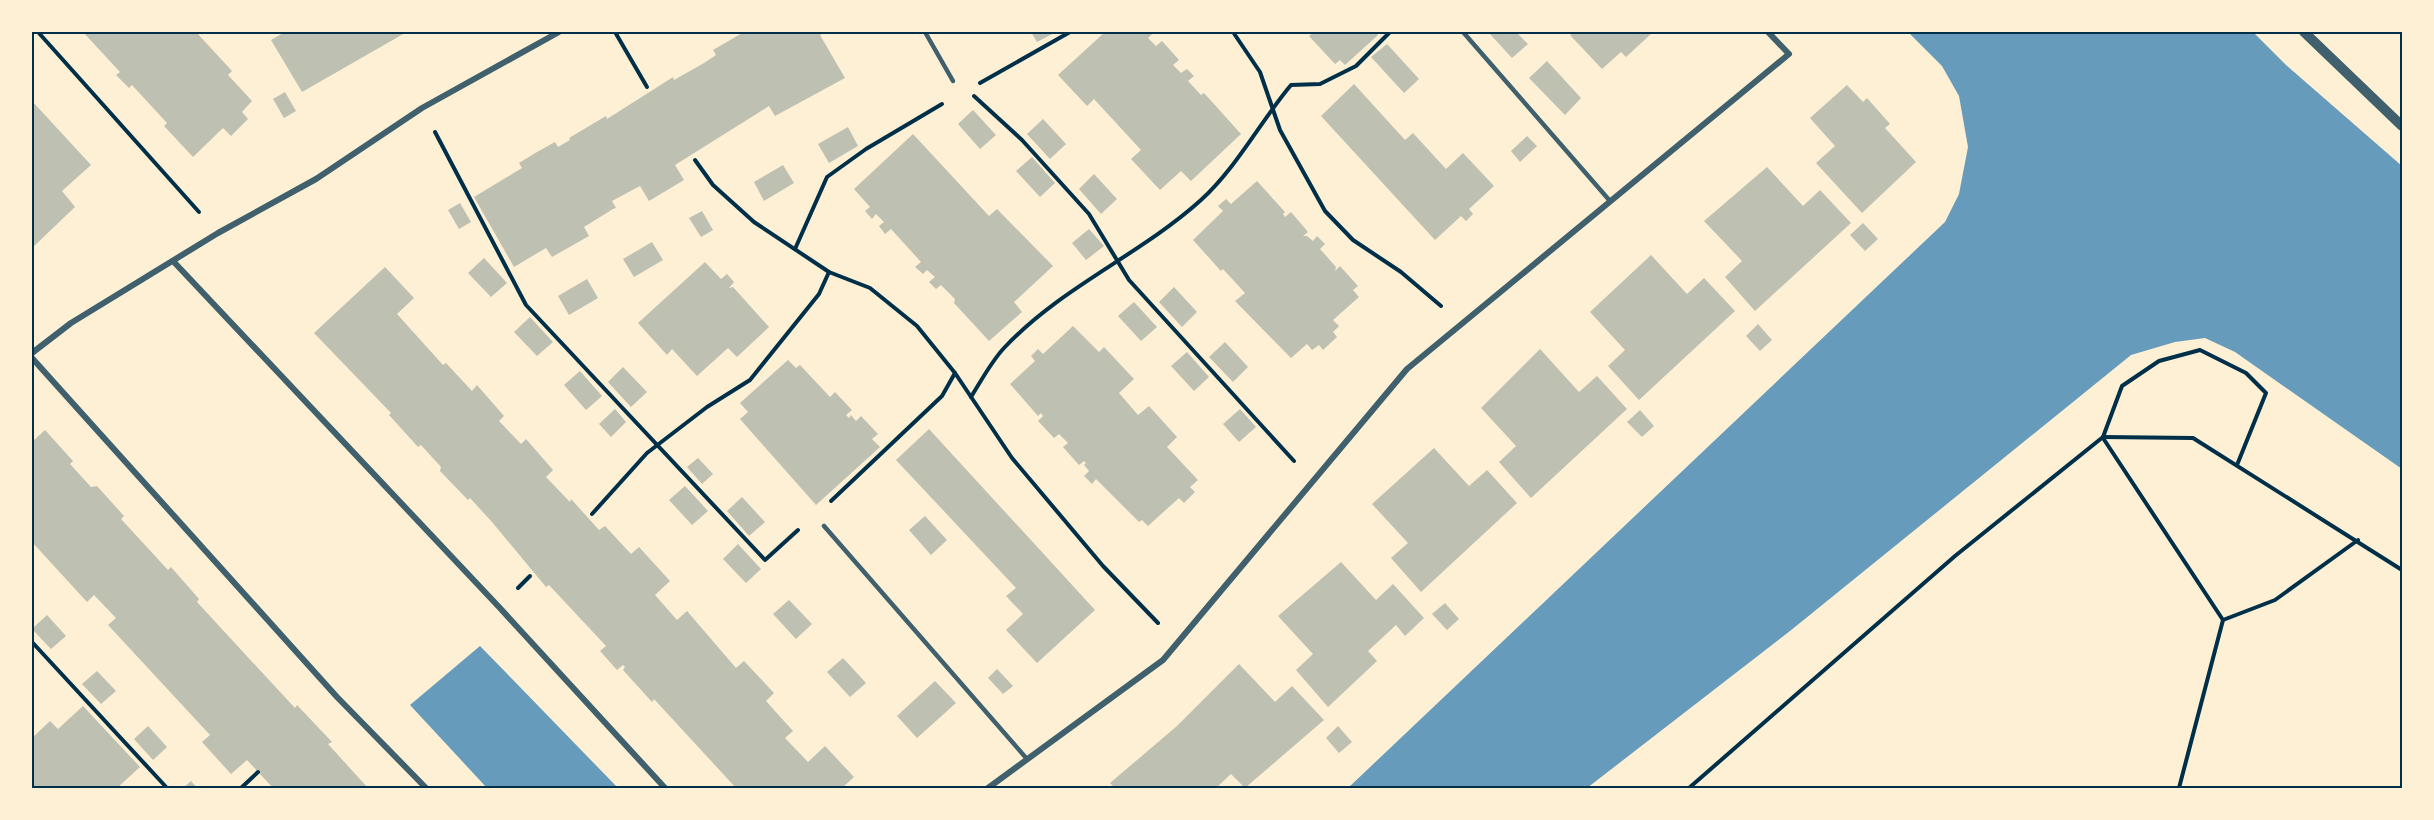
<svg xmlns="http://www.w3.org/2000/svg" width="2434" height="820" viewBox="0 0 2434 820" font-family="'Varela Round',sans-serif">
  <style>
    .water { fill: #669bbc }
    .building { fill: #bec0b2 }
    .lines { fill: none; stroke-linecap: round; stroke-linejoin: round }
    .path { stroke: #003049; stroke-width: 4 }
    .service { stroke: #3f606c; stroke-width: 4.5 }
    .minor { stroke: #3f606c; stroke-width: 6 }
    .tertiary { stroke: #3f606c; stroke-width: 10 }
    .neatline { fill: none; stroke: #003049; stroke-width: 2 }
  </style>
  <rect width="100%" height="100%" fill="#fdf0d5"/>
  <!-- water -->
  <g class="water">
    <polygon points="1908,32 2253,32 2286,65 2402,166 2402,469 2235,352 2205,338 2175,342 2131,355 1790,631 1587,788 1348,788 1945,222 1959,194 1968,147 1959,96 1942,66"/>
    <polygon points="480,646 618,788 487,788 410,705"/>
  </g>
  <!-- building -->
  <g class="building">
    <polygon points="83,32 196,32 232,71 228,75 252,101 242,112 248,119 231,136 223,128 193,157 164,126 167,123 132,85 129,88 116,75 120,72"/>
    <polygon points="285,32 403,32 405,33 302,92 271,40"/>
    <polygon points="744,32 826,32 820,35 845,78 775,116 769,106 675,165 684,180 649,201 640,186 612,201 616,208 613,209 584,227 589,236 552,257 546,248 514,267 474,197 522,168 519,163 537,152 555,142 558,147 570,140 569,138 606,116 607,119 670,79 673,77 674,80 704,63 716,55 713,50"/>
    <polygon points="1031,32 1056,32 1037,42"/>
    <polygon points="1105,32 1154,32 1148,38 1156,46 1162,41 1179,60 1173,65 1181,73 1187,69 1194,76 1188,81 1201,95 1204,93 1241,134 1191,181 1181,171 1160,190 1131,159 1141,150 1094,99 1087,106 1058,75"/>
    <polygon points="1314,32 1375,32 1378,35 1345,65 1340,60 1335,64 1309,36"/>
    <polygon points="1492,32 1516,32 1528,44 1512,58 1490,34"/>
    <polygon points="1575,32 1651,32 1652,33 1626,57 1621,52 1602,69 1570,35"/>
    <polygon points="1387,44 1419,79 1404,93 1371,57"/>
    <polygon points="1547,61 1581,98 1565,115 1529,78"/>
    <polygon points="1354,84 1405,140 1413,133 1446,169 1463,153 1494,186 1469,209 1473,214 1466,221 1461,216 1435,240 1321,116"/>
    <polygon points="1847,85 1863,102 1867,98 1890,124 1885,128 1916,162 1862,213 1816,163 1835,146 1810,118"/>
    <polygon points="285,92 296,111 284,118 273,99"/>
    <polygon points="32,101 91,165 62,191 75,207 32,248"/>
    <polygon points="973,110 996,135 980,149 958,124"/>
    <polygon points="1043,119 1066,144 1050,159 1027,134"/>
    <polygon points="848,127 858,146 829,163 818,144"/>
    <polygon points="913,134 989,216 997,209 1053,266 1014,302 1022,312 989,341 954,303 955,299 941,285 936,289 929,282 935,277 927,270 923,274 915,267 921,262 891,229 885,234 879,226 884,222 876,214 872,219 865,211 870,207 854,189"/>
    <polygon points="1527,136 1537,146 1520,162 1511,151"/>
    <polygon points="1032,157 1055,183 1040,197 1016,171"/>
    <polygon points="783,165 794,183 764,201 754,182"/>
    <polygon points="1767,167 1803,206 1820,190 1851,223 1755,311 1725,277 1742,261 1704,221"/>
    <polygon points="1094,174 1117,199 1101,214 1079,189"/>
    <polygon points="1257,181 1285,212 1283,214 1285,217 1291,212 1308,232 1303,236 1307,236 1313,241 1317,236 1325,244 1320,249 1336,267 1335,271 1340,266 1358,286 1353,290 1359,297 1333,320 1339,326 1333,332 1337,337 1323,350 1319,345 1312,350 1307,344 1291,358 1235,301 1245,293 1223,269 1221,271 1193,240 1223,211 1218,206 1226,199 1231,204"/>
    <polygon points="460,203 471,222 459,229 448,210"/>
    <polygon points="702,211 713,230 701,237 689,218"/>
    <polygon points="1863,223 1878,239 1865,251 1850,235"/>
    <polygon points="1089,229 1104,246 1086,260 1072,243"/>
    <polygon points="652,242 663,260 634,277 623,259"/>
    <polygon points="1651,255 1687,294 1704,278 1735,311 1639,400 1608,366 1625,350 1590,312"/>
    <polygon points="484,258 507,283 491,297 468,273"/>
    <polygon points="705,262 721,279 727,274 734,282 729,288 733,287 769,327 737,357 728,348 697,376 672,349 667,355 638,323"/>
    <polygon points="385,267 414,298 397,314 443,365 446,363 472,391 477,385 504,416 499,421 521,444 526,439 553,470 546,477 570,502 571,499 599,530 605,526 631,554 639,547 670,581 655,595 677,620 687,611 736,668 744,661 774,693 766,701 793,731 785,738 808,762 825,746 854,777 842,788 736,788 654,699 652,702 623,670 625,667 623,665 617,670 600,651 606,646 549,585 546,587 492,522 470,498 468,500 440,471 441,467 421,445 418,447 389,415 391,413 314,333"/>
    <polygon points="587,279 598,298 569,315 558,296"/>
    <polygon points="1174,287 1197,312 1182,327 1159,302"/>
    <polygon points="1134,302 1157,327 1141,341 1118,316"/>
    <polygon points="530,317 553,342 537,356 514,332"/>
    <polygon points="1758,324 1772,340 1760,351 1746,336"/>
    <polygon points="1073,326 1099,352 1104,347 1134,379 1119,393 1138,415 1149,406 1177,437 1167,447 1198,480 1190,487 1195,492 1184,503 1179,498 1148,526 1142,520 1139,522 1096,479 1092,484 1084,476 1089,471 1084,465 1086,463 1084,461 1079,465 1063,447 1068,443 1059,434 1054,438 1038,421 1043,416 1041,413 1038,416 1010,384 1035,361 1031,356 1038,349 1043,354"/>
    <polygon points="1225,342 1248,367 1233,382 1209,357"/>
    <polygon points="1540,349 1579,392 1597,376 1627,409 1531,498 1499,462 1516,446 1481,408"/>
    <polygon points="1187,352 1209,377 1194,391 1171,366"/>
    <polygon points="788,360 796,368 800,365 830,397 835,392 852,410 846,415 849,418 851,415 856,421 861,416 878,434 872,439 880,447 816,505 740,419 748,412 740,403"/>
    <polygon points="623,367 647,392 631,407 608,382"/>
    <polygon points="580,371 602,396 586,410 564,385"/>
    <polygon points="615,409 626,422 611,437 599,424"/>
    <polygon points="1240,409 1256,427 1239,442 1223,424"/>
    <polygon points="1640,410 1654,426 1642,437 1627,422"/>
    <polygon points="929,429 1095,610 1037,663 1006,630 1023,614 1006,596 1016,588 896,460"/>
    <polygon points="45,430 73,461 70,464 91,487 97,486 124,516 121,519 168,570 171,567 199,599 197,602 244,653 295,708 297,705 332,742 328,744 368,788 273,788 247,760 231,774 202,742 210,735 108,625 116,618 94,595 87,602 32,542 32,442"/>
    <polygon points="1434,448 1469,486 1487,470 1517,503 1421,592 1391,558 1408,543 1372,504"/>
    <polygon points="698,458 713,474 702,484 687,467"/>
    <polygon points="685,486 708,511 692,525 669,500"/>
    <polygon points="742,497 765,522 749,536 727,511"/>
    <polygon points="925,516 947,540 931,555 909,530"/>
    <polygon points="738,544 761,569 746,583 723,559"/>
    <polygon points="1341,562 1376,600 1393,584 1424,618 1405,636 1396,625 1368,651 1377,661 1328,707 1296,670 1313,654 1278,616"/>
    <polygon points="789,600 812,624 796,639 773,614"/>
    <polygon points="1445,603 1459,619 1447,630 1432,614"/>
    <polygon points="47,615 66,636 51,649 32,629"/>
    <polygon points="843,658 866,683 850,697 827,672"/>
    <polygon points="1239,664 1275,702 1292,686 1324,720 1245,788 1231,774 1216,788 1115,788 1110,783 1177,726"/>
    <polygon points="997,669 1013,686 1003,694 988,678"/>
    <polygon points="97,671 116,691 101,704 82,684"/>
    <polygon points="935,681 956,703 917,738 897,716"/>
    <polygon points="83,706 140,767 117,788 32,788 32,738 50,721 58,729"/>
    <polygon points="148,726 167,747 153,760 134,739"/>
    <polygon points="1338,726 1352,742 1339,753 1326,738"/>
    <polygon points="191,781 197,788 183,788"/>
  </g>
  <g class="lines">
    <!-- path -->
    <g class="path">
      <polyline points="38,32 199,212"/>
      <polyline points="615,32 647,87"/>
      <polyline points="1233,32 1260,72 1280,130 1325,211 1353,240 1401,272 1441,306"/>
      <polyline points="980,83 1070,32"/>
      <polyline points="974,96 1022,140 1089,214 1129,280 1294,461"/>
      <polyline points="435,132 526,305 765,560 798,530"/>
      <polyline points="695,160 713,185 754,222 829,272 870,288 917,326 955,373 1012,458 1103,566 1158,623"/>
      <polyline points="795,249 827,177 866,149 942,104"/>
      <path d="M971,397c10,-16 20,-35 33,-49 57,-61 136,-93 197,-148 36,-33 59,-78 90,-115l29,-1 36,-18 34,-34"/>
      <polyline points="2103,437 2193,438 2402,570"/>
      <polyline points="2103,438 2223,620"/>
      <polyline points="831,501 942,396 955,373"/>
      <polyline points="592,514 647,453 707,407 750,380 819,294 829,272"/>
      <polyline points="518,588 530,576"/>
      <polyline points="32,642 167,788"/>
      <polyline points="241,788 258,772"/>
      <polyline points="1689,788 1955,556 2103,437 2122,386 2159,361 2200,350 2246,373 2266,393 2237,465"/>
      <polyline points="2179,788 2223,620 2275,600 2358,540"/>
    </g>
    <!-- service -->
    <g class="service">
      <polyline points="925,32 953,81"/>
      <polyline points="1463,32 1610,201"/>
      <polyline points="824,526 1027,759"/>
    </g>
    <!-- minor -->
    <g class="minor">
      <polyline points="173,261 499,607 665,788"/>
      <polyline points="32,353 71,323 218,233 316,179 422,108 559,32"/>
      <polyline points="32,358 337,697 426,788"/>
      <polyline points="988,788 1163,660 1407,369 1789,54 1768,32"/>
    </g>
    <!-- tertiary -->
    <polyline class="tertiary" points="2304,32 2402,126"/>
  </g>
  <!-- border -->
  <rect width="2434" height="820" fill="none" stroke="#fdf0d5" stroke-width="66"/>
  <rect x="33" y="33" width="2368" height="754" class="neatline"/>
</svg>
